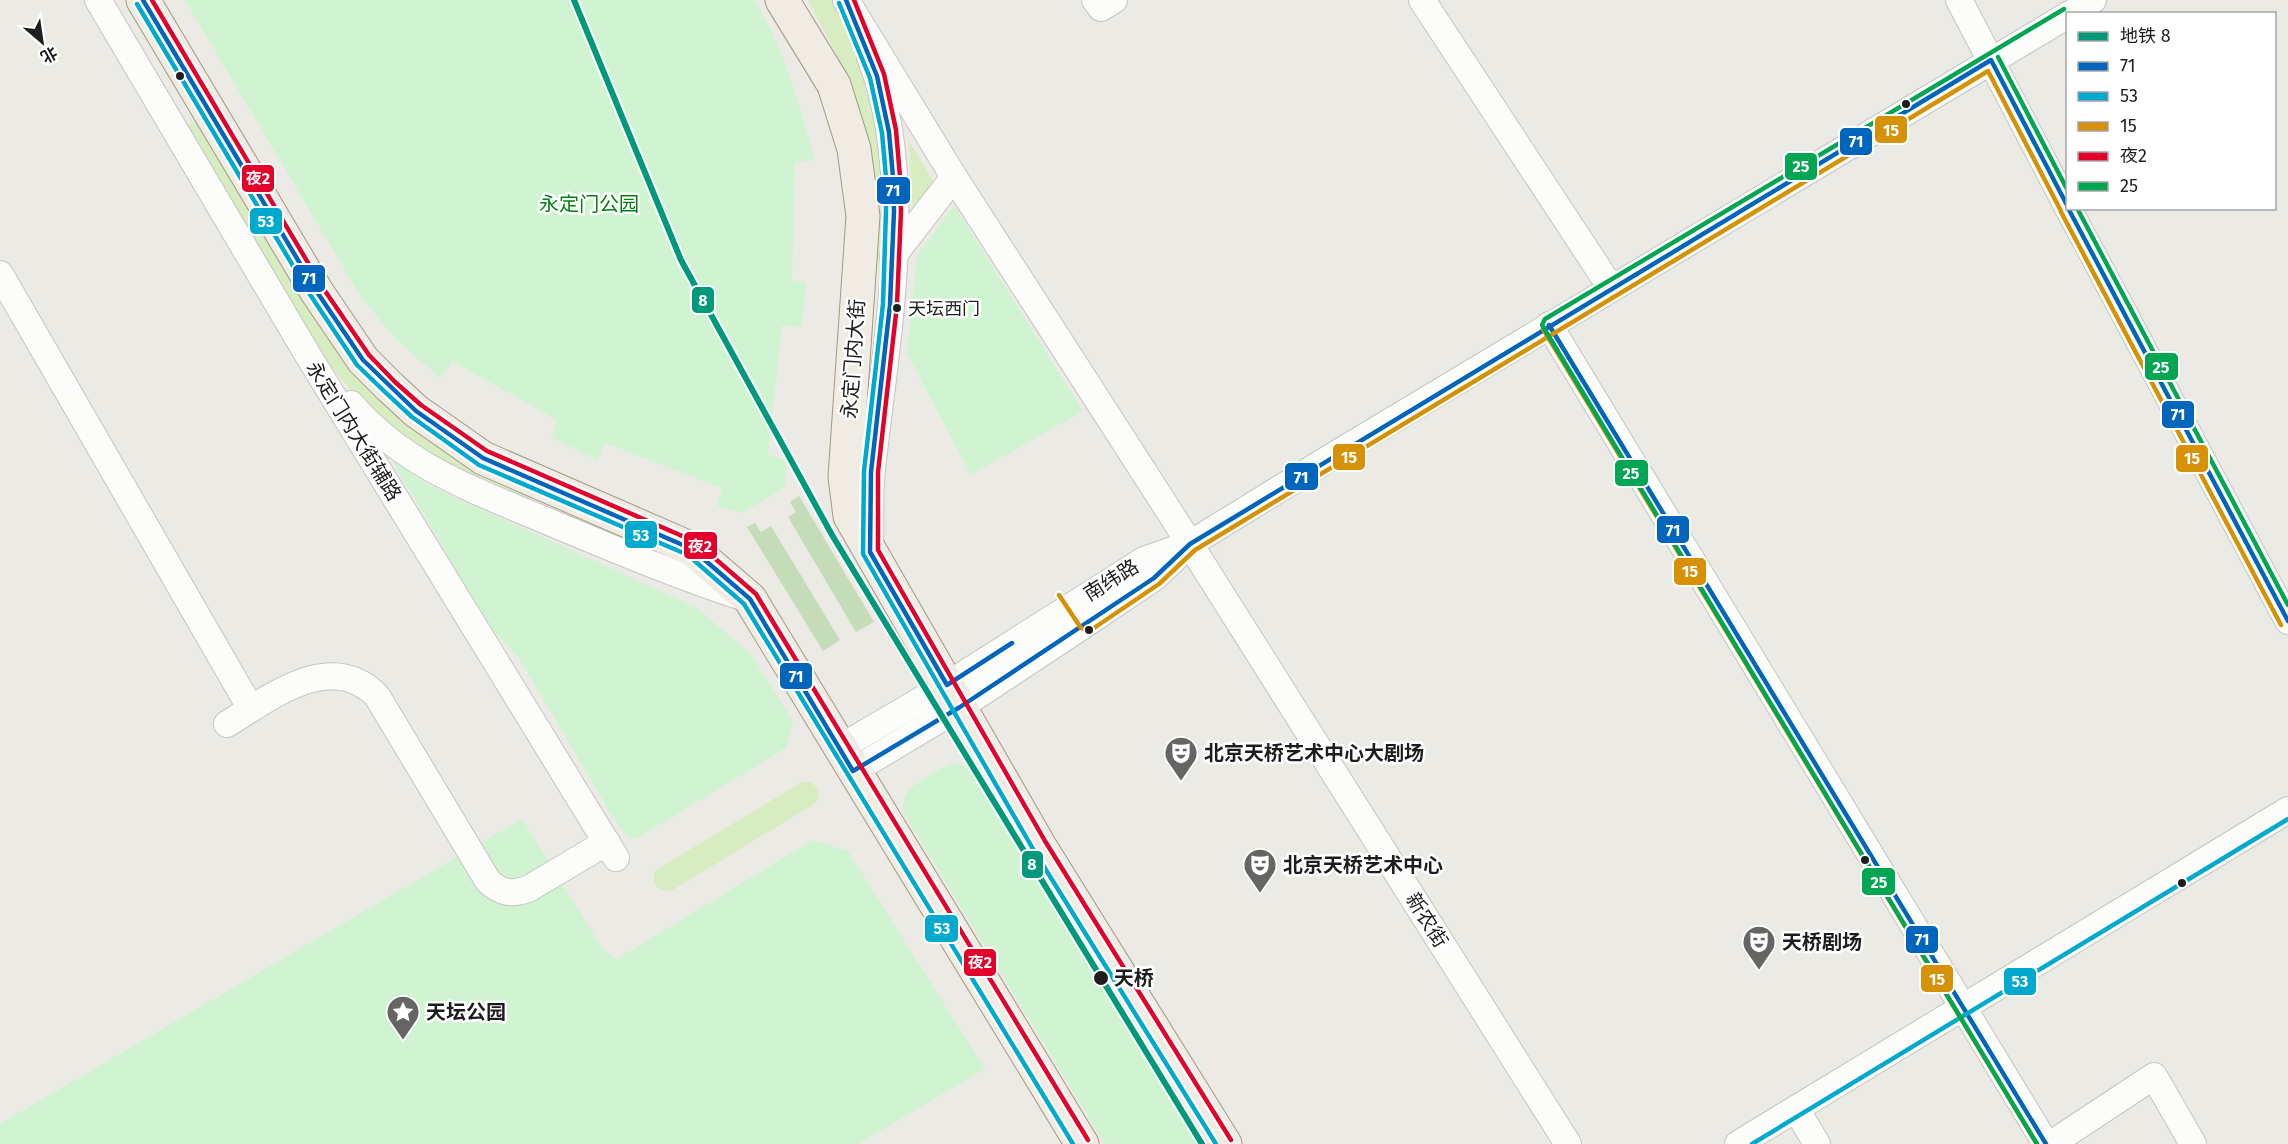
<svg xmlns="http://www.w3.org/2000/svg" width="2288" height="1144" viewBox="0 0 2288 1144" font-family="'Fira Sans','Noto Sans SC',sans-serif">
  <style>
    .grass { fill: #d7ecc1 }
    .forest { fill: #c4dcb8 }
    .park { fill: #d0f4d2 }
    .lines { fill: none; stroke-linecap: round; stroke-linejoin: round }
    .minor-casing { stroke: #c4c4c1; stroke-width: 28 }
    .major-casing { stroke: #a29881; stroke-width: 35 }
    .minor { stroke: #fcfcfb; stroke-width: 26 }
    .major { stroke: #f0ebe3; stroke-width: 33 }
    .bus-1-casing { stroke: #fff; stroke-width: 9 }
    .bus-2-casing { stroke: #fff; stroke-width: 9 }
    .bus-3-casing { stroke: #fff; stroke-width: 9 }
    .bus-4-casing { stroke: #fff; stroke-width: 9 }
    .bus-5-casing { stroke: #fff; stroke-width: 9 }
    .bus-1 { stroke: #0065bd; stroke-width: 4.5 }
    .bus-2 { stroke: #00a9ce; stroke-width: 4.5 }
    .bus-3 { stroke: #d69104; stroke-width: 4.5 }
    .bus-4 { stroke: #e4002b; stroke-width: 4.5 }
    .bus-5 { stroke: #00a651; stroke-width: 4.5 }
    .metro-1-casing { stroke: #fff; stroke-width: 10 }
    .metro-1 { stroke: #00997a; stroke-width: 6 }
    .bus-dot { fill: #1d1d1d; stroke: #fff; stroke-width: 2 }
    .labels { text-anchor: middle; stroke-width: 5; stroke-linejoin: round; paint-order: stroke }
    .bus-label { font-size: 18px; fill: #1d1d1d; stroke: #fff; text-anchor: start }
    .park-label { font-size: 20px; fill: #048212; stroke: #fff }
    .street-label { font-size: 20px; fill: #1d1d1d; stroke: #fff }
    .poi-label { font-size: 20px; font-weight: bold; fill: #1d1d1d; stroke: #fff; text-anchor: start }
    .stop-label { font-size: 20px; font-weight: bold; fill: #1d1d1d; stroke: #fff; text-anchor: start }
    .line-badge { stroke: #fff; stroke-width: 2 }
    .badge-label { font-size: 16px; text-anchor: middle; font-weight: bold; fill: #fff }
  </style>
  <rect width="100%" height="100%" fill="#eceae5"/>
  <!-- grass -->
  <g class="grass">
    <polygon points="808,0 834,0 858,52 875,106 886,183 879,282 874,195 866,142 851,82"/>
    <path d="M198,120l213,307c37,28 77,49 119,69l4,7 -94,-42 -74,-54 -58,-67 -125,-212z"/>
    <polygon points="909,141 936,186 913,218"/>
    <path d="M802,782h9l6,6 2,9 -5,7 -143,87c-14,1 -21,-8 -15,-21z"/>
  </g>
  <!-- forest -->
  <g class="forest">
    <polygon points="799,496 874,622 856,632 788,517 796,512 790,502"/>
    <polygon points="755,523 761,532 771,526 840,640 823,651 747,527"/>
  </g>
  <!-- park -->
  <g class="park">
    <path d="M185,0h570c29,49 45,105 60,160l-20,2 -3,118 14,3 -4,44 -20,-2 -14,129 18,7 -1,26 -43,26 -25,-7 5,-18 -117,-45 -8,17 -46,-23 6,-17 -105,-59 -11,18 -44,-39 -36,-43z"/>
    <polygon points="954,205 1083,411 971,475 907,353 917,256"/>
    <polygon points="392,460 432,487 696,607 751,654 793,721 786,748 636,839 627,836 611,814 519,658 489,626"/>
    <path d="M950,764h9l14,7 225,373h-93l-202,-332c-4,-26 29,-37 47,-48z"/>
    <polygon points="522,819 603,949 617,959 813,840 848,851 985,1069 858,1144 0,1144 0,1124"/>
  </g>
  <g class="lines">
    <!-- minor casing -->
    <g class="minor-casing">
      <g id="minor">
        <polyline points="98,0 306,352 616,858"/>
        <polyline points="846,0 954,177 1169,511 1568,1144"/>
        <polyline points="1095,0 1101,8 1114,0"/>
        <polyline points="1422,0 1611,288"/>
        <polyline points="1959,0 2068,208"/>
        <polyline points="2070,14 2093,0"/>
        <path d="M870,57c48,123 16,284 2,412 -3,27 -1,55 -2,83"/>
        <polyline points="2068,208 2288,621"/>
        <polyline points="893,256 954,177"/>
        <polyline points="0,274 251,709"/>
        <polyline points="1549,325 2046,1144"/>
        <path d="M351,404c55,64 128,88 203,120 62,26 124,52 188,73"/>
        <path d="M227,724c44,-27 104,-75 150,-28l111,185c13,12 24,14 40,8l79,-47"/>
        <polyline points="841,747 947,685 1144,560 1181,547"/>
        <polyline points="853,771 960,707 1087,623 1154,578 1190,544 1341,451 2068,15"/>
        <polyline points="1796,1109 1817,1144"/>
        <polyline points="1738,1144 2288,810"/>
        <polyline points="2051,1144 2154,1076 2193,1144"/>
      </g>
    </g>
    <!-- major casing -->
    <g class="major-casing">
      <g id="major">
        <polyline points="143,0 317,292 363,360 390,387 416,411 483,458 692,549 750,599 1082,1144"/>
        <polyline points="782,0 834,85 854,149 863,216 845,477 850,516 1039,845 1225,1144"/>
      </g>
    </g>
    <!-- minor -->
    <use href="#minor" class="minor"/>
    <!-- major -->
    <use href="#major" class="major"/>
    <!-- bus-1 casing -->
    <g class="bus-1-casing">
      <g id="bus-1">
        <polyline points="143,0 317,292 363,360 416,411 483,458 692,549 750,599 853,771 960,707 1154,578 1190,544 1991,60 2068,207"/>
        <polyline points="846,0 877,76 889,132 893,177 894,211 890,305 871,472 870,552 947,685 1012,643"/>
        <polyline points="2068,208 2288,621"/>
        <polyline points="1549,325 2046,1144"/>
      </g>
    </g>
    <!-- bus-2 casing -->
    <g class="bus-2-casing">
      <g id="bus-2">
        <polyline points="839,3 870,78 882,133 886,177 886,211 883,304 864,471 863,554 1033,849 1216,1144"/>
        <polyline points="137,4 311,296 357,365 385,392 412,417 479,465 688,555 744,604 1073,1144"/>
        <polyline points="1752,1144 2288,819"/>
      </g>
    </g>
    <!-- bus-3 casing -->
    <g class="bus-3-casing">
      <g id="bus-3">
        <polyline points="2061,212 2281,625"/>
        <polyline points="1543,329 2037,1144"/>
        <polyline points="1059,595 1081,628 1086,630 1091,630 1159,584 1195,550 1988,71 2061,211"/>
      </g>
    </g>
    <!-- bus-4 casing -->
    <g class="bus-4-casing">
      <g id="bus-4">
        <polyline points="152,0 323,288 369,355 395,382 421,405 487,451 696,542 756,594 1088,1140"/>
        <polyline points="854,0 884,74 896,130 900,177 901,211 897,305 878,472 878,550 1045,841 1231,1140"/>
      </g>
    </g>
    <!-- bus-5 casing -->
    <g class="bus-5-casing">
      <g id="bus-5">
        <polyline points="1998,57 2068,191"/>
        <polyline points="2077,208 2288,605"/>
        <polyline points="2037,1144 1542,325 1545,319 2064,9"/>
      </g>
    </g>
    <!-- bus-1 -->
    <use href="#bus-1" class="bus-1"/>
    <!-- bus-2 -->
    <use href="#bus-2" class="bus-2"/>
    <!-- bus-3 -->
    <use href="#bus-3" class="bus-3"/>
    <!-- bus-4 -->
    <use href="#bus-4" class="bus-4"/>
    <!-- bus-5 -->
    <use href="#bus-5" class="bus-5"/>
    <!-- metro-1 casing -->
    <g class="metro-1-casing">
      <polyline id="metro-1" points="574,0 681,260 832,535 1202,1144"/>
    </g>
    <!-- metro-1 -->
    <use href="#metro-1" class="metro-1"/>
  </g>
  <!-- icons -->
  <defs>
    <g id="theatre-pin" transform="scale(1.725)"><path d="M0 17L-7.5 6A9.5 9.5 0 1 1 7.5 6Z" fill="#656563" stroke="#fff"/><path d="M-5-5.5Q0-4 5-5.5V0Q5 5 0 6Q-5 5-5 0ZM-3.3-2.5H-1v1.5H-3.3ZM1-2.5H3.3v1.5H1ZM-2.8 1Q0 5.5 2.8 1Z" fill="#fff"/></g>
    <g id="sight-pin" transform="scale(1.725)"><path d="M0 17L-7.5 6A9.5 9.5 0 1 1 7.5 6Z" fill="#656563" stroke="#fff"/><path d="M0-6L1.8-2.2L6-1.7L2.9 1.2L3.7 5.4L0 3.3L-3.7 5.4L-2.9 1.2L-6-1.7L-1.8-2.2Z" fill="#fff"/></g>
  </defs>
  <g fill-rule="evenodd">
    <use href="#theatre-pin" x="1181" y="753"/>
    <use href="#theatre-pin" x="1260" y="865"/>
    <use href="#theatre-pin" x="1759" y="942"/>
    <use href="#sight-pin" x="403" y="1012"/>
  </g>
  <!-- markers -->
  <g class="bus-dot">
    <circle cx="180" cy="76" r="5"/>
    <circle cx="1906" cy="104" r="5"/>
    <circle cx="897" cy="308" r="5"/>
    <circle cx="1089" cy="630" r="5"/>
    <circle cx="1865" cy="860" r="5"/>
    <circle cx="2182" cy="883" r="5"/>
    <circle cx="1101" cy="978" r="8"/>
  </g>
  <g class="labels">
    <!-- bus labels -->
    <g class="bus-label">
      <text x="908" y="315">天坛西门</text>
    </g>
    <!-- park labels -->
    <g class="park-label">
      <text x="589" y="211">永定门公园</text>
    </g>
    <!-- street labels -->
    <g class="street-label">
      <text transform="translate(853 359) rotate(-86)" y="7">永定门内大街</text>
      <text transform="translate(354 431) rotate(58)" y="7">永定门内大街辅路</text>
      <text transform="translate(1111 580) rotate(-32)" y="7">南纬路</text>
      <text transform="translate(1427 920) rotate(58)" y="7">新农街</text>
    </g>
    <!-- poi labels -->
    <g class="poi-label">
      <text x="1204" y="760">北京天桥艺术中心大剧场</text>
      <text x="1283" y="872">北京天桥艺术中心</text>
      <text x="1782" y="949">天桥剧场</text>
      <text x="426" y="1019">天坛公园</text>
    </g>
    <!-- stop labels -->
    <g class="stop-label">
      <text x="1114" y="985">天桥</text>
    </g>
  </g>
  <g class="line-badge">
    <rect x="1874" y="115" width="34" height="29" rx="6" fill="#d69104"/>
    <rect x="1839" y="127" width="34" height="29" rx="6" fill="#0065bd"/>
    <rect x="1784" y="152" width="34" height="29" rx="6" fill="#00a651"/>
    <rect x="241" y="164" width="34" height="29" rx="6" fill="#e4002b"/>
    <rect x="876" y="176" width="35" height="29" rx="6" fill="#0065bd"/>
    <rect x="249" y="207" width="34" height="28" rx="6" fill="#00a9ce"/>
    <rect x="292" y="264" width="34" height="29" rx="6" fill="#0065bd"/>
    <rect x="691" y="286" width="24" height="28" rx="6" fill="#00997a"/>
    <rect x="2144" y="352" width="35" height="29" rx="6" fill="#00a651"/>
    <rect x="2161" y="400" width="34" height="29" rx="6" fill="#0065bd"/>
    <rect x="1332" y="443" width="34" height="28" rx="6" fill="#d69104"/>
    <rect x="2175" y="444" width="34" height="29" rx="6" fill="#d69104"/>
    <rect x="1614" y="459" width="35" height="28" rx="6" fill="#00a651"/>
    <rect x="1284" y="462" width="35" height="29" rx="6" fill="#0065bd"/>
    <rect x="1656" y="515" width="34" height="29" rx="6" fill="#0065bd"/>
    <rect x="624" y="520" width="34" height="29" rx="6" fill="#00a9ce"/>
    <rect x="683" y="531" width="35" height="29" rx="6" fill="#e4002b"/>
    <rect x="1673" y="557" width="34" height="29" rx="6" fill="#d69104"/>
    <rect x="779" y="662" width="34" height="28" rx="6" fill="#0065bd"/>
    <rect x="1021" y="850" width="23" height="29" rx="6" fill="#00997a"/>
    <rect x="1861" y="867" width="35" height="29" rx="6" fill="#00a651"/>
    <rect x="924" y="914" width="35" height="29" rx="6" fill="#00a9ce"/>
    <rect x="1905" y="925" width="34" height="29" rx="6" fill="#0065bd"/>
    <rect x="963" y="948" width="34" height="29" rx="6" fill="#e4002b"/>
    <rect x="1920" y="964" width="34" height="29" rx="6" fill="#d69104"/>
    <rect x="2003" y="967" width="34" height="29" rx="6" fill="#00a9ce"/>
  </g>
  <g class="badge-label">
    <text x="1891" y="136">15</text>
    <text x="1856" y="147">71</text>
    <text x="1801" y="172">25</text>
    <text x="258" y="184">夜2</text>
    <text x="893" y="196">71</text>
    <text x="266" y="227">53</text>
    <text x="309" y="284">71</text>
    <text x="703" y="306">8</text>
    <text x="2161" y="373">25</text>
    <text x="2178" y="420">71</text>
    <text x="1349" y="463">15</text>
    <text x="2192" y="464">15</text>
    <text x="1631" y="479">25</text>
    <text x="1301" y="483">71</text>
    <text x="1673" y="536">71</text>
    <text x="641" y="541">53</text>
    <text x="700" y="552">夜2</text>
    <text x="1690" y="577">15</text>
    <text x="796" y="682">71</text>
    <text x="1032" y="870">8</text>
    <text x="1879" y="888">25</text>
    <text x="942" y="934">53</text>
    <text x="1922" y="945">71</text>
    <text x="980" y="968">夜2</text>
    <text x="1937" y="985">15</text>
    <text x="2020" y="987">53</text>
  </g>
  <!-- legend -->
  <rect x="2066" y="12" width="210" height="198" fill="#ffffff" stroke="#a5a5a5" stroke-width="1.5"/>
  <rect x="2078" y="32" width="30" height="9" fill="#00997a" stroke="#a5a5a5" stroke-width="1.5"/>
  <text x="2120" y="42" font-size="18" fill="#1d1d1d">地铁 8</text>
  <rect x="2078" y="62" width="30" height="9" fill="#0065bd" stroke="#a5a5a5" stroke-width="1.5"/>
  <text x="2120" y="72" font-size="18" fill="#1d1d1d">71</text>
  <rect x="2078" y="92" width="30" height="9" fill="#00a9ce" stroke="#a5a5a5" stroke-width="1.5"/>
  <text x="2120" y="102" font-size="18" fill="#1d1d1d">53</text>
  <rect x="2078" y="122" width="30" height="9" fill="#d69104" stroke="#a5a5a5" stroke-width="1.5"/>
  <text x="2120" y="132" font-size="18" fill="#1d1d1d">15</text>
  <rect x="2078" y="152" width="30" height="9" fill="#e4002b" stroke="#a5a5a5" stroke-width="1.5"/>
  <text x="2120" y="162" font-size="18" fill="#1d1d1d">夜2</text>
  <rect x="2078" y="182" width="30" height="9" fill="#00a651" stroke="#a5a5a5" stroke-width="1.5"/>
  <text x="2120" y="192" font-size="18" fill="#1d1d1d">25</text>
  <!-- north arrow -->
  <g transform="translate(42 42) rotate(151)" stroke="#ffffff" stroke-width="4.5" paint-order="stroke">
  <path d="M0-4.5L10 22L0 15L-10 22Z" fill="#1d1d1d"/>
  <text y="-9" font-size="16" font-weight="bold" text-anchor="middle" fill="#1d1d1d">北</text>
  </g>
</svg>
